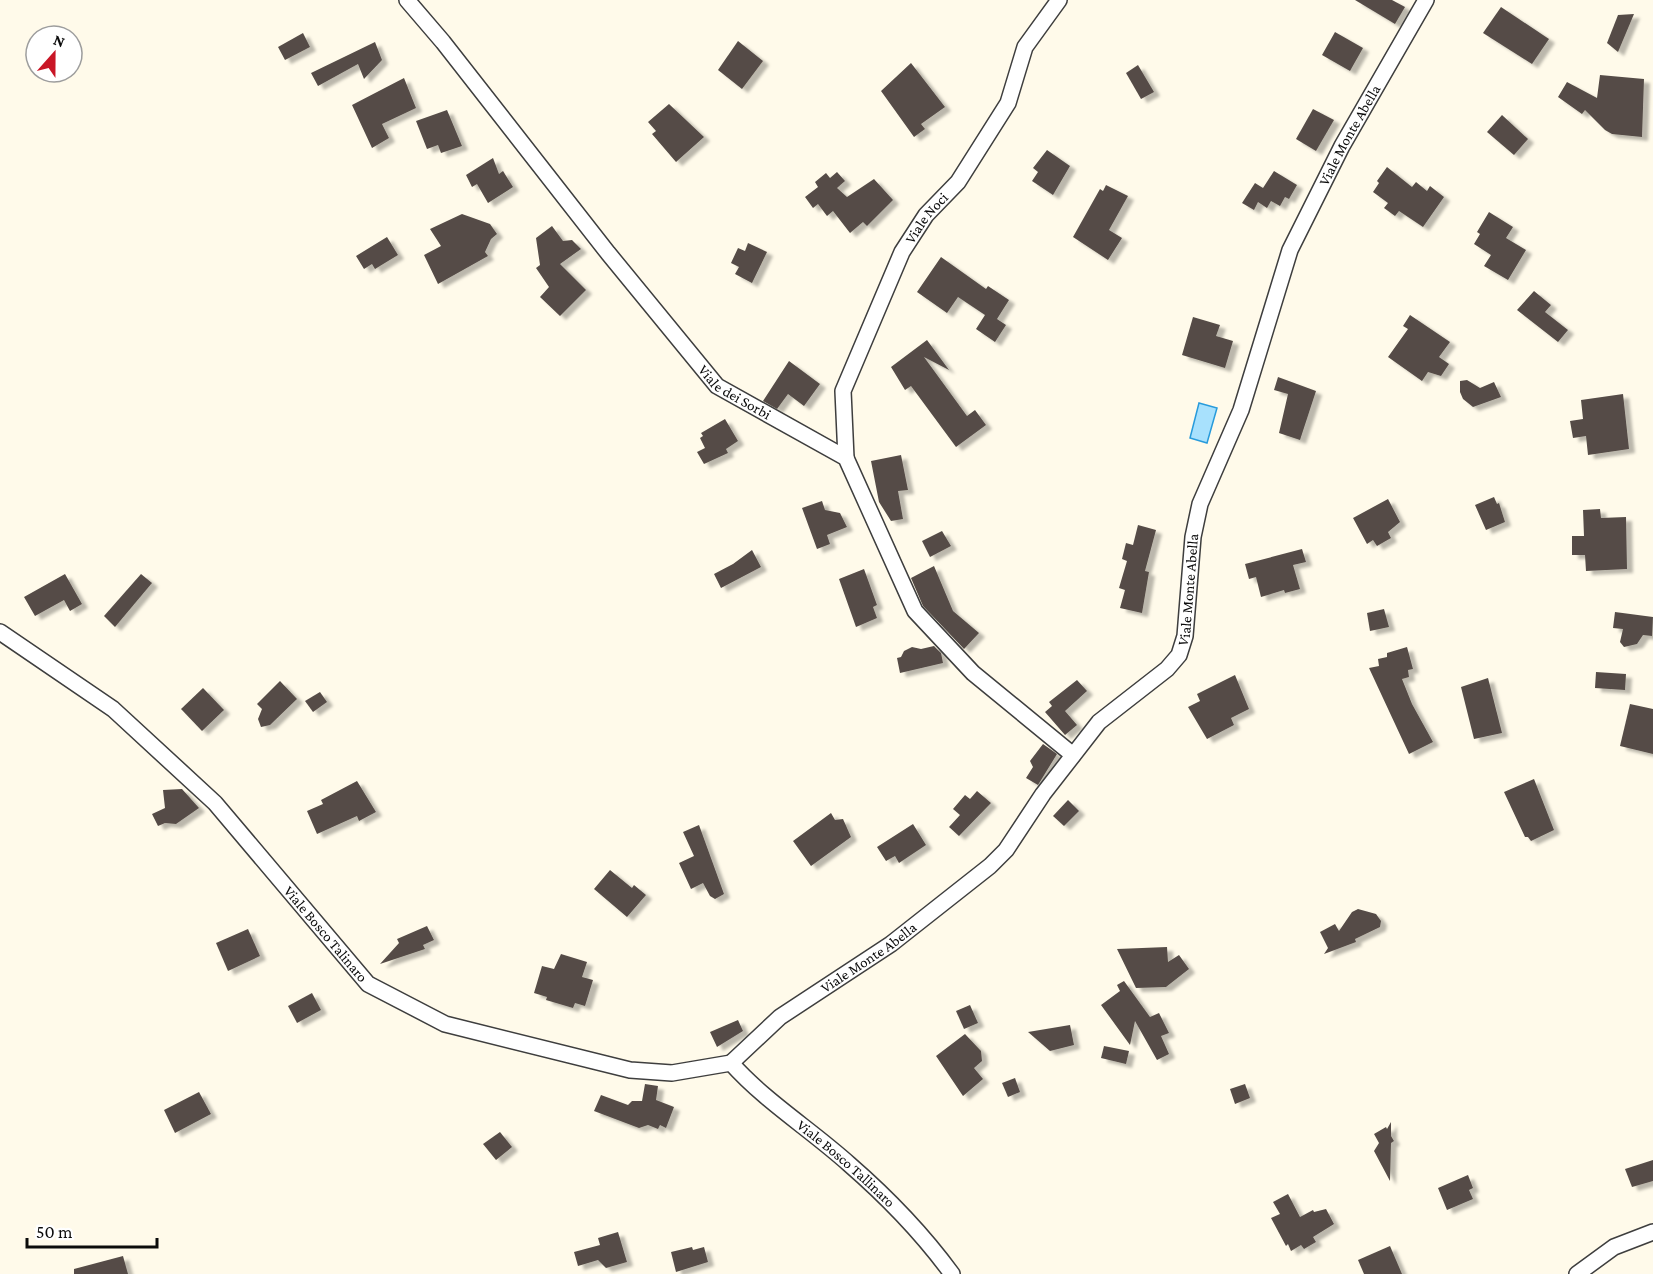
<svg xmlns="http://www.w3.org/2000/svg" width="1653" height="1274" viewBox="0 0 1653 1274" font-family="'Crimson Pro',serif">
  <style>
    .water { fill: #a8e1fd; stroke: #289bdb; stroke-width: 1.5 }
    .building { fill: #554c47; filter: url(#shadow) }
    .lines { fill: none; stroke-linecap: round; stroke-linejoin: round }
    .street-casing { stroke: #3e3e3e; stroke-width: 18 }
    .street { stroke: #fff; stroke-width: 15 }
    .labels { text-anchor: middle; stroke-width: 6; stroke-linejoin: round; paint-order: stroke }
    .street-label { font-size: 15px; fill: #0b0b0b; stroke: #fff }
  </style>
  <defs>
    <filter id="shadow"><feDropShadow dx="6" dy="4" stdDeviation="1.5" flood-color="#0004"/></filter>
  </defs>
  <rect width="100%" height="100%" fill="#fffaea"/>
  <!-- water -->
  <polygon class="water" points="1199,403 1217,408 1207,443 1190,438"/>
  <!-- building -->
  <g class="building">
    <polygon points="1355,0 1392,0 1405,7 1395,24"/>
    <polygon points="1501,7 1549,39 1532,64 1483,33"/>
    <polygon points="1634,14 1618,52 1607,43 1618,15"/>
    <polygon points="1335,32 1363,48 1350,71 1322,55"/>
    <polygon points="303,33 310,47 285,60 278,47"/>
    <polygon points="738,41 763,61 742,89 718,70"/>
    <polygon points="375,42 382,60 364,79 358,64 318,86 311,73"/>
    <polygon points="911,63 945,107 921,124 925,129 914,137 881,91"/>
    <polygon points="1138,65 1154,92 1141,99 1126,73"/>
    <polygon points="1600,75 1644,79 1642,137 1612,134 1605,130 1585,110 1582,114 1558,97 1567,82 1597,98"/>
    <polygon points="404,78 416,108 382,124 389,138 372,148 352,105"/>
    <polygon points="669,104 704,137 676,162 652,134 656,131 648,122"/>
    <polygon points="1313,109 1334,120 1316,151 1296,139"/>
    <polygon points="447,110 462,146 441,153 438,145 427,149 416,121"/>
    <polygon points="1502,115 1528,139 1514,155 1487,132"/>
    <polygon points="1047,150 1070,166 1053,195 1032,181 1038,172 1033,168"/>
    <polygon points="493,158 499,174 503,171 513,187 488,203 477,184 472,187 466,175"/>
    <polygon points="1387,167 1412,187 1416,182 1427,191 1430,186 1444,197 1423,227 1399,211 1395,216 1384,208 1388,203 1373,192 1379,183 1377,181"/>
    <polygon points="1274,171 1297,185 1289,199 1285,197 1280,206 1271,201 1267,208 1258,202 1254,210 1242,203 1255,183 1263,188"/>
    <polygon points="837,172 845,181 837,188 847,197 874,179 893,200 867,226 863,222 850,233 833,211 827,216 818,204 813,208 805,197 818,187 815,182 826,173 830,178"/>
    <polygon points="1106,185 1128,196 1109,230 1122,238 1108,260 1073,237 1100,189 1103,191"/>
    <polygon points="1489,212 1513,227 1506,238 1526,250 1508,280 1484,266 1491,255 1474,244 1480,234 1477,232"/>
    <polygon points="462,214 490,224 497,234 491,239 485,252 488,256 438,284 424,255 441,246 430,229"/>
    <polygon points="552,226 563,241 572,240 581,249 560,264 586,290 560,316 540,297 549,287 536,268 540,265 536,238"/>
    <polygon points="387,237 398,255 375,269 372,264 364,269 356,256"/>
    <polygon points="748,243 767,252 752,283 735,274 739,267 731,263 738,248 745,251"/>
    <polygon points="941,257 986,289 988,286 1009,300 997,319 1006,325 995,342 976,329 985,315 958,297 947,313 917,292"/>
    <polygon points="1534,291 1551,305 1545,312 1568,330 1558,342 1517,310"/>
    <polygon points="1410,315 1450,342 1439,357 1449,364 1441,376 1428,372 1422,381 1388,357 1408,329 1403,326"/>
    <polygon points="1193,317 1220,325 1216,336 1233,341 1225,368 1182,355"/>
    <polygon points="927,340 949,370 924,357 967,416 975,410 986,425 956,447 911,386 905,390 891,367"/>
    <polygon points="789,361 820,384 804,406 788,394 777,409 763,401"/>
    <polygon points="1278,377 1316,391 1300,440 1279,433 1288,394 1274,390"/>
    <polygon points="1467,380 1480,388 1494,382 1501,397 1473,407 1463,399 1460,392 1460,381"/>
    <polygon points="1623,394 1629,449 1588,455 1586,436 1573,438 1570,421 1583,419 1581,400"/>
    <polygon points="725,419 738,441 726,449 728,453 704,464 697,452 705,448 700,438 703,436 701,433"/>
    <polygon points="901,455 908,490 898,491 903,519 891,521 879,502 871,461"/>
    <polygon points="1494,497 1497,504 1499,503 1505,522 1486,530 1475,505"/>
    <polygon points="1388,499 1400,522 1388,532 1391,538 1377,546 1373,540 1367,544 1353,518"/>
    <polygon points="822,501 825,510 840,513 847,527 827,535 830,544 817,549 802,508"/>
    <polygon points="1600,509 1601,518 1626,517 1627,569 1586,571 1585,555 1572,555 1572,536 1584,536 1583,510"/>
    <polygon points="1138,525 1156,530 1145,571 1149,572 1142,613 1120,608 1125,590 1119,588 1127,561 1122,559 1126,543 1133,545"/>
    <polygon points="942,531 951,546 930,557 922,541"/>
    <polygon points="1302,549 1306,562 1293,565 1300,589 1285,593 1284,590 1261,597 1256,577 1249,579 1245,564"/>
    <polygon points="752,550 761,567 721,588 714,574 733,564"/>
    <polygon points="934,566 953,611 979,633 964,649 923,606 911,578"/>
    <polygon points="864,569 877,605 873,607 877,618 856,627 839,579"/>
    <polygon points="65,574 82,604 70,611 64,600 35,616 24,597"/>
    <polygon points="141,574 152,583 115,627 104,616"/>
    <polygon points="1384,609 1389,627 1370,631 1367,613"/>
    <polygon points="1615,612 1653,617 1652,636 1643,635 1637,644 1624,647 1620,642 1623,629 1613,628"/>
    <polygon points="934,646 941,653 943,663 900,673 897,658 901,657 904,651 912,647 921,649"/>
    <polygon points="1407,647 1413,669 1408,670 1409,677 1402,679 1412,704 1433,742 1409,754 1369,668 1379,666 1378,659 1387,657 1387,653"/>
    <polygon points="1596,672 1626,674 1625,690 1595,688"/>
    <polygon points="1235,675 1249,709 1231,718 1234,725 1207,739 1188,707 1200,701 1197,694"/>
    <polygon points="1488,678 1502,733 1474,739 1461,687"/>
    <polygon points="1077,680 1087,691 1065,711 1077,725 1065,735 1045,712 1052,706 1049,702"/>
    <polygon points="280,681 297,699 270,725 261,727 258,719 262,709 257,704"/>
    <polygon points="203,688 224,710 202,731 181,709"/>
    <polygon points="320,692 327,702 313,712 305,701"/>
    <polygon points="1630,704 1653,709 1653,754 1620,746"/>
    <polygon points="1043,744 1057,754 1038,785 1026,778 1033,767 1030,761"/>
    <polygon points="1534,779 1554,830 1531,841 1528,837 1525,837 1504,792"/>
    <polygon points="357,781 376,812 359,821 357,816 317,834 307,811 323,804 321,800"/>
    <polygon points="182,789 199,808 176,824 165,823 158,826 152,814 165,808 163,790"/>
    <polygon points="977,791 991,803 959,836 949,827 960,815 953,809 965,795 970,799"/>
    <polygon points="1068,800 1079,811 1064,826 1053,816"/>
    <polygon points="831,813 835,820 843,819 851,837 811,866 793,841"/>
    <polygon points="913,824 926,845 899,863 895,856 886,861 877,847"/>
    <polygon points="699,825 724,894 715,899 710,896 703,883 691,889 679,863 694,856 683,832"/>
    <polygon points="610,870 632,888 634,885 646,895 627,917 594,889"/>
    <polygon points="1358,909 1376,914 1381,921 1380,927 1355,939 1356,942 1324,954 1328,948 1320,932 1335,924 1339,931 1352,912"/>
    <polygon points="427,926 434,940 423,945 425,949 380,964 399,943 397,939"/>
    <polygon points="248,929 260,956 228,971 216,943"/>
    <polygon points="1167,947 1168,962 1179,955 1189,969 1166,987 1136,988 1117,949"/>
    <polygon points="561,954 587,962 582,977 593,980 585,1006 575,1003 573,1008 546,1000 547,997 534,993 542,966 554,969"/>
    <polygon points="1124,981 1150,1017 1159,1013 1169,1033 1161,1036 1169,1054 1157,1060 1135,1021 1130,1045 1101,1005 1120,991 1117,985"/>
    <polygon points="312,993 321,1010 297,1023 288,1006"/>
    <polygon points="970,1005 978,1023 964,1029 956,1011"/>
    <polygon points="738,1020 743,1031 717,1047 710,1032"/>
    <polygon points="1070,1025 1074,1045 1050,1051 1028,1032"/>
    <polygon points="965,1034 981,1051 982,1061 974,1068 983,1079 963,1096 936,1056"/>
    <polygon points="1104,1046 1129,1051 1126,1064 1101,1058"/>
    <polygon points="1015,1078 1020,1092 1008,1097 1002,1083"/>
    <polygon points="645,1084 658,1086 656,1100 674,1107 666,1128 660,1125 658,1129 648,1125 639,1128 594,1111 601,1095 628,1105 632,1101 642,1101"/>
    <polygon points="1245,1084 1250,1098 1235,1104 1230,1089"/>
    <polygon points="199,1092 211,1114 175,1133 164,1110"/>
    <polygon points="1391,1122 1391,1136 1394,1141 1391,1143 1390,1181 1374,1151 1379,1143 1374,1134 1386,1127 1387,1129"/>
    <polygon points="500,1132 512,1147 496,1160 483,1144"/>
    <polygon points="1653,1160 1653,1181 1632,1187 1625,1169"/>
    <polygon points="1468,1175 1473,1188 1469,1190 1473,1199 1447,1210 1438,1188"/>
    <polygon points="1288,1194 1300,1217 1313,1210 1314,1212 1326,1209 1334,1224 1313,1237 1316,1242 1304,1249 1301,1245 1291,1251 1288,1244 1286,1246 1271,1218 1280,1214 1273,1202"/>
    <polygon points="618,1232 627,1262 606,1268 598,1260 578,1266 574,1252 600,1245 598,1238"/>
    <polygon points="1390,1246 1402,1274 1364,1274 1358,1260"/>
    <polygon points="692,1247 693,1250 704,1247 708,1262 676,1272 671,1252"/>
    <polygon points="123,1256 128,1274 74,1274 74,1269"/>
  </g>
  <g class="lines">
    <!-- street casing -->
    <g class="street-casing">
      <g id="street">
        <path id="s1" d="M407,0l36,42 165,211 109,133 129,72 69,153 58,62 100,82"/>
        <path id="s2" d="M846,458l-3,-67 59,-139 24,-37 32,-33 50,-79 17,-56 34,-47"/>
        <path id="s3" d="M0,632l113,77 102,94 153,181 77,40 185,46 42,3 59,-10"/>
        <path id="s4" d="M731,1063l49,-46 111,-73 99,-78 16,-16 37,-56 56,-72 68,-53 12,-14 6,-19 8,-99 7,-33 41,-94 49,-160 52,-104 84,-146"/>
        <path id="s5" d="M731,1063c35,39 79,66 118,101 38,33 73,69 103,110"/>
        <polyline points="1577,1274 1614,1247 1653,1232"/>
      </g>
    </g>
    <!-- street -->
    <use href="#street" class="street"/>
  </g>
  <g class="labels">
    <!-- street labels -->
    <g class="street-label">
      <text dy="5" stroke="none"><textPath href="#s4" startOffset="1164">Viale Monte Abella</textPath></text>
      <text dy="5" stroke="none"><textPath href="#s2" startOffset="260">Viale Noci</textPath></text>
      <text dy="5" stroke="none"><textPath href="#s1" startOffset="513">Viale dei Sorbi</textPath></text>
      <text dy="5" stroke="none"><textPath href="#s4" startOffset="678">Viale Monte Abella</textPath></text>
      <text dy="5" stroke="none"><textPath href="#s3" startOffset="447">Viale Bosco Talinaro</textPath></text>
      <text dy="5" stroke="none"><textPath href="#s4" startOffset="174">Viale Monte Abella</textPath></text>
      <text dy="5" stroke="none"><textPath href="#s5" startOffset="153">Viale Bosco Tallinaro</textPath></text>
    </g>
  </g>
  <!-- north arrow -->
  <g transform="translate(54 54) rotate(21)"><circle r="28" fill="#ffffff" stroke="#9d9d9d" stroke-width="1.5"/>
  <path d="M0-4.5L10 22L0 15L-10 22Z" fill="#c91626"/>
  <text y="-9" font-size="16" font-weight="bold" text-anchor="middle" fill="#0b0b0b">N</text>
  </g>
  <!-- scale -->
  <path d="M27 1238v9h130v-9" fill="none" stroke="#0b0b0b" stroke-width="3"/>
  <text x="36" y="1238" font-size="18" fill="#0b0b0b" stroke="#ffffff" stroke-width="4.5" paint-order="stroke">50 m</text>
</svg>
